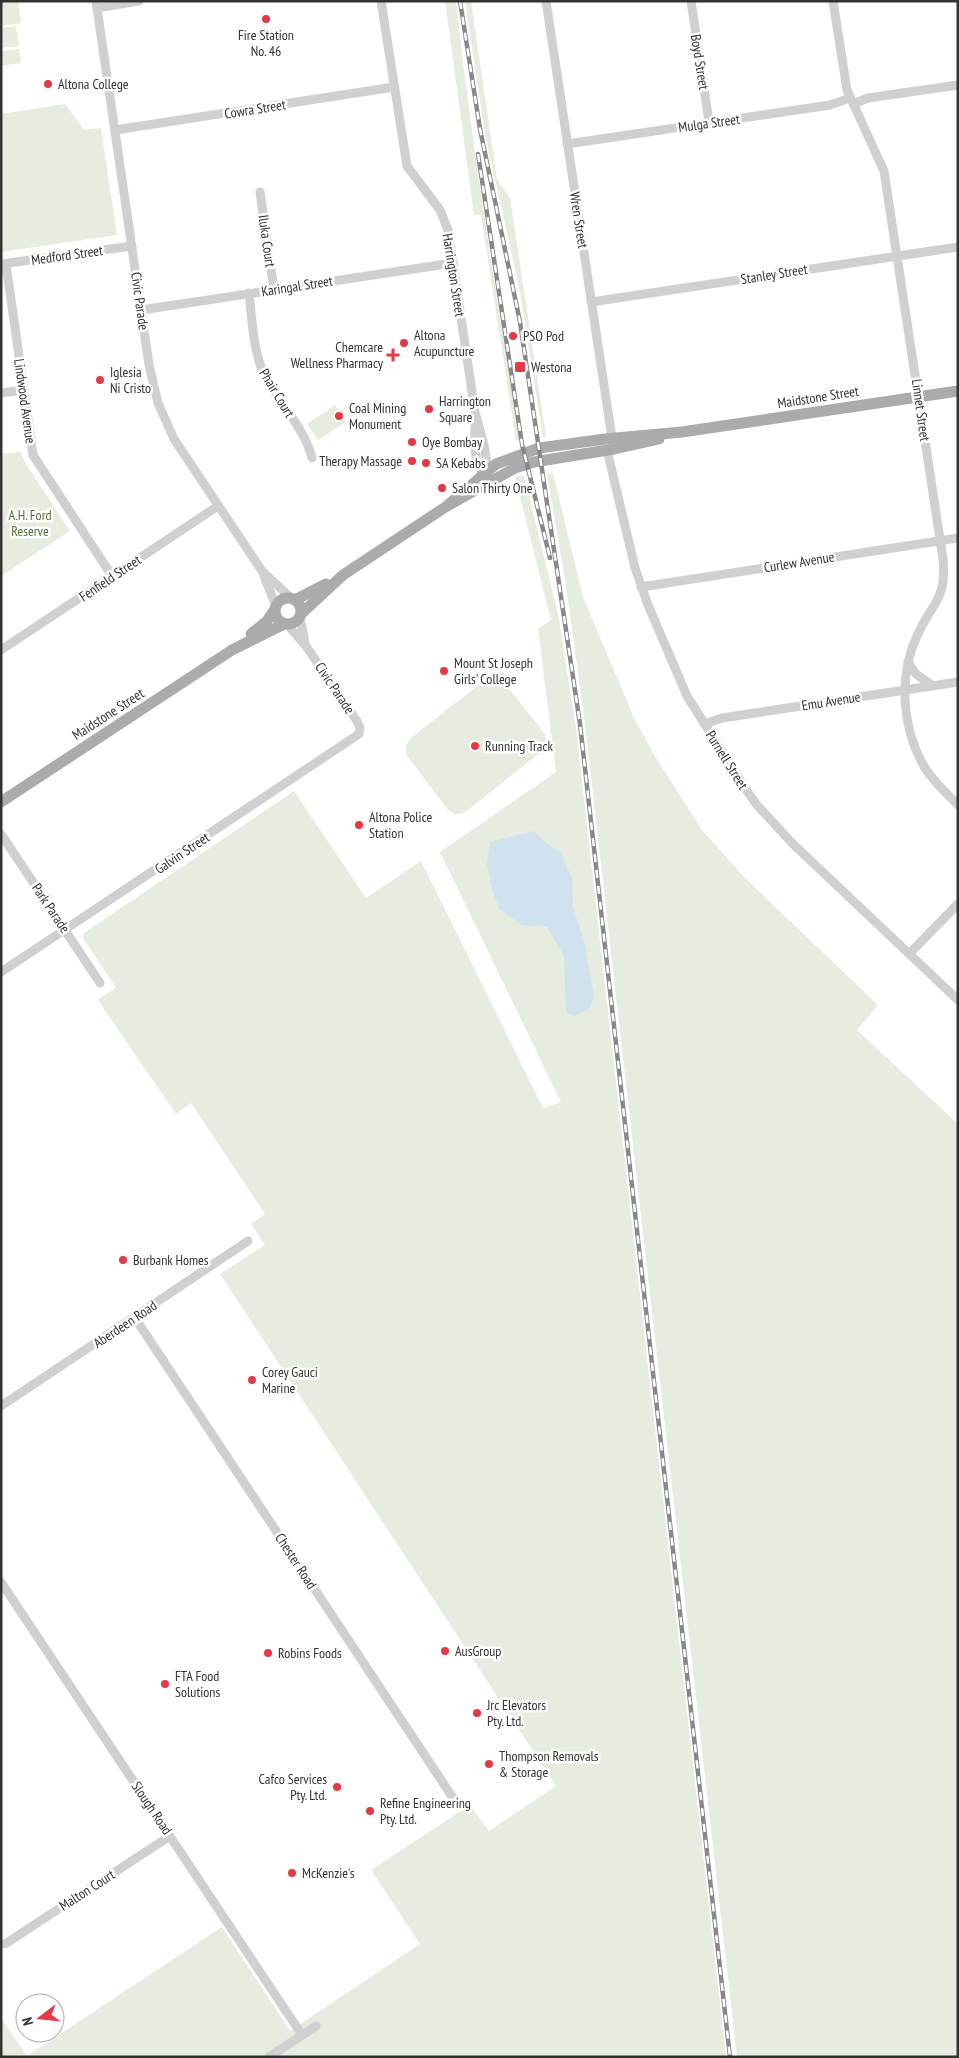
<svg xmlns="http://www.w3.org/2000/svg" width="959" height="2058" viewBox="0 0 959 2058" font-family="'PT Sans Narrow',sans-serif">
  <style>
    .green { fill: #e6ecdf }
    .water { fill: #cfe2ee }
    .lines { fill: none; stroke-linecap: round; stroke-linejoin: round }
    .minor { stroke: #d0d0d0; stroke-width: 9 }
    .major { stroke: #ababab; stroke-width: 11 }
    .rail-casing { stroke: #888; stroke-width: 4.5 }
    .rail { stroke: #fff; stroke-width: 2.5; stroke-dasharray: 8; stroke-linecap: butt }
    .poi-dot { fill: #e63946; stroke: #fff; stroke-width: 2 }
    .labels { text-anchor: middle; stroke-width: 5; stroke-linejoin: round; paint-order: stroke }
    .poi-label { font-size: 14px; fill: #333; stroke: #fff; text-anchor: start }
    .street-label { font-size: 14px; fill: #333; stroke: #fff }
    .park-label { font-size: 14px; fill: #56703f; stroke: #fff }
  </style>
  <rect width="100%" height="100%" fill="#fff"/>
  <!-- green -->
  <g class="green">
    <polygon points="1,1 18,1 21,23 1,26"/>
    <path d="M445,1h11c16,147 40,293 64,439h-4l-35,-225h-7z"/>
    <polygon points="465,1 471,1 497,179 510,198 546,437 543,438 520,292 485,134"/>
    <polygon points="16,26 19,46 1,48 1,28"/>
    <polygon points="19,49 21,63 1,66 1,51"/>
    <polygon points="65,104 84,130 101,128 117,235 1,252 1,114"/>
    <polygon points="335,405 346,422 318,440 307,424"/>
    <polygon points="20,452 26,464 70,531 1,576 1,454"/>
    <polygon points="553,473 583,597 634,718 656,758 702,830 744,877 878,1005 857,1030 958,1124 958,2057 737,2057 584,716 566,586 547,474"/>
    <polygon points="524,475 558,614 576,728 726,2057 1,2057 1,2018 27,2056 222,1927 290,2031 420,1944 371,1870 470,1805 489,1831 556,1786 220,1274 265,1245 251,1224 265,1214 191,1103 176,1114 104,1009 98,999 116,988 83,938 84,933 294,791 366,898 421,861 543,1108 561,1102 440,852 556,772 538,629 551,620 515,477"/>
    <path d="M491,677l11,3 43,54 1,6 -4,11 -74,59c-7,5 -13,6 -20,0l-40,-53c-4,-8 -2,-12 3,-19l75,-59z"/>
  </g>
  <!-- water -->
  <polygon class="water" points="534,831 546,843 560,852 572,878 573,907 584,941 594,996 589,1009 574,1016 566,1012 564,956 547,927 522,925 499,909 491,885 487,864 490,842"/>
  <g class="lines">
    <!-- minor -->
    <g class="minor">
      <polyline points="96,1 149,365 158,403 174,439 262,571 292,599"/>
      <polyline points="381,1 407,166 440,210 448,230 475,412 484,445 488,470"/>
      <polyline points="546,1 612,438"/>
      <polyline points="691,1 709,122"/>
      <path d="M833,1l14,89 37,81 59,388c4,41 -11,43 -26,77 -19,41 -15,93 8,132 9,14 21,25 33,37"/>
      <polyline points="97,8 139,1"/>
      <polyline points="853,104 868,98 958,85"/>
      <polyline points="115,130 394,87"/>
      <polyline points="567,144 830,105 850,98"/>
      <polyline points="260,192 274,290"/>
      <polyline points="1,264 132,246"/>
      <polyline points="6,264 33,455 112,576"/>
      <path d="M249,293c3,24 4,59 15,81 14,29 40,52 48,84"/>
      <polyline points="591,302 958,247"/>
      <polyline points="141,310 453,263"/>
      <polyline points="1,393 24,390"/>
      <path d="M475,423c0,16 -2,38 8,51"/>
      <polyline points="607,450 635,568 648,605 687,696 747,791 757,805 793,844 958,1000"/>
      <polyline points="264,576 276,606"/>
      <polyline points="641,587 958,538"/>
      <polyline points="300,618 305,642"/>
      <polyline points="1,650 218,506"/>
      <polyline points="908,662 916,674 933,686"/>
      <polyline points="705,724 722,718 958,682"/>
      <polyline points="1,834 100,983"/>
      <polyline points="909,954 958,904"/>
      <polyline points="1,972 359,734 360,728 357,721 306,646 287,624"/>
      <polyline points="135,1318 457,1804"/>
      <polyline points="1,1406 248,1241"/>
      <polyline points="1,1582 302,2035"/>
      <polyline points="5,1944 170,1836"/>
      <polyline points="269,2057 316,2026"/>
    </g>
    <!-- major -->
    <g class="major">
      <polyline points="447,506 496,464 539,448 605,439 682,432 958,391"/>
      <circle cx="288" cy="611" r="13"/>
      <polyline points="295,600 326,584"/>
      <polyline points="301,614 343,575 447,506 515,468 534,462 614,449 659,439"/>
      <polyline points="251,634 267,621 275,609"/>
      <polyline points="1,802 232,650 284,624"/>
    </g>
    <!-- rail casing -->
    <g class="rail-casing">
      <g id="rail">
        <polyline points="460,1 480,129 520,322 580,724 730,2057"/>
        <polyline points="478,154 522,444 550,558"/>
      </g>
    </g>
    <!-- rail -->
    <use href="#rail" class="rail"/>
  </g>
  <!-- markers -->
  <g class="poi-dot">
    <circle cx="266" cy="19" r="5"/>
    <circle cx="48" cy="84" r="5"/>
    <circle cx="513" cy="336" r="5"/>
    <circle cx="404" cy="343" r="5"/>
    <path d="M390.5 347.5h5v5h5v5h-5v5h-5v-5h-5v-5h5z"/>
    <rect x="514" y="361" width="12" height="12" rx="2.5"/>
    <circle cx="100" cy="380" r="5"/>
    <circle cx="429" cy="409" r="5"/>
    <circle cx="339" cy="416" r="5"/>
    <circle cx="412" cy="442" r="5"/>
    <circle cx="412" cy="461" r="5"/>
    <circle cx="426" cy="463" r="5"/>
    <circle cx="442" cy="488" r="5"/>
    <circle cx="444" cy="671" r="5"/>
    <circle cx="475" cy="746" r="5"/>
    <circle cx="359" cy="825" r="5"/>
    <circle cx="123" cy="1260" r="5"/>
    <circle cx="252" cy="1380" r="5"/>
    <circle cx="445" cy="1651" r="5"/>
    <circle cx="268" cy="1653" r="5"/>
    <circle cx="165" cy="1684" r="5"/>
    <circle cx="477" cy="1713" r="5"/>
    <circle cx="489" cy="1764" r="5"/>
    <circle cx="337" cy="1787" r="5"/>
    <circle cx="370" cy="1811" r="5"/>
    <circle cx="292" cy="1873" r="5"/>
  </g>
  <g class="labels">
    <!-- poi labels -->
    <g class="poi-label">
      <text x="266" y="40" text-anchor="middle">Fire Station<tspan x="266" dy="16">No. 46</tspan></text>
      <text x="58" y="89">Altona College</text>
      <text x="414" y="340">Altona<tspan x="414" dy="16">Acupuncture</tspan></text>
      <text x="523" y="341">PSO Pod</text>
      <text x="383" y="352" text-anchor="end">Chemcare<tspan x="383" dy="16">Wellness Pharmacy</tspan></text>
      <text x="531" y="372">Westona</text>
      <text x="110" y="377">Iglesia<tspan x="110" dy="16">Ni Cristo</tspan></text>
      <text x="439" y="406">Harrington<tspan x="439" dy="16">Square</tspan></text>
      <text x="349" y="413">Coal Mining<tspan x="349" dy="16">Monument</tspan></text>
      <text x="422" y="447">Oye Bombay</text>
      <text x="402" y="466" text-anchor="end">Therapy Massage</text>
      <text x="436" y="468">SA Kebabs</text>
      <text x="452" y="493">Salon Thirty One</text>
      <text x="454" y="668">Mount St Joseph<tspan x="454" dy="16">Girls' College</tspan></text>
      <text x="485" y="751">Running Track</text>
      <text x="369" y="822">Altona Police<tspan x="369" dy="16">Station</tspan></text>
      <text x="133" y="1265">Burbank Homes</text>
      <text x="262" y="1377">Corey Gauci<tspan x="262" dy="16">Marine</tspan></text>
      <text x="455" y="1656">AusGroup</text>
      <text x="278" y="1658">Robins Foods</text>
      <text x="175" y="1681">FTA Food<tspan x="175" dy="16">Solutions</tspan></text>
      <text x="487" y="1710">Jrc Elevators<tspan x="487" dy="16">Pty. Ltd.</tspan></text>
      <text x="499" y="1761">Thompson Removals<tspan x="499" dy="16">&amp; Storage</tspan></text>
      <text x="327" y="1784" text-anchor="end">Cafco Services<tspan x="327" dy="16">Pty. Ltd.</tspan></text>
      <text x="380" y="1808">Refine Engineering<tspan x="380" dy="16">Pty. Ltd.</tspan></text>
      <text x="302" y="1878">McKenzie's</text>
    </g>
    <!-- street labels -->
    <g class="street-label">
      <text transform="translate(700 62) rotate(81)" y="5">Boyd Street</text>
      <text transform="translate(255 109) rotate(-9)" y="5">Cowra Street</text>
      <text transform="translate(709 123) rotate(-8)" y="5">Mulga Street</text>
      <text transform="translate(579 220) rotate(81)" y="5">Wren Street</text>
      <text transform="translate(267 241) rotate(82)" y="5">Iluka Court</text>
      <text transform="translate(67 255) rotate(-8)" y="5">Medford Street</text>
      <text transform="translate(774 274) rotate(-9)" y="5">Stanley Street</text>
      <text transform="translate(454 275) rotate(81)" y="5">Harrington Street</text>
      <text transform="translate(297 286) rotate(-9)" y="5">Karingal Street</text>
      <text transform="translate(140 301) rotate(82)" y="5">Civic Parade</text>
      <text transform="translate(277 393) rotate(59)" y="5">Phair Court</text>
      <text transform="translate(818 397) rotate(-9)" y="5">Maidstone Street</text>
      <text transform="translate(25 401) rotate(82)" y="5">Lindwood Avenue</text>
      <text transform="translate(921 410) rotate(82)" y="5">Linnet Street</text>
      <text transform="translate(799 562) rotate(-9)" y="5">Curlew Avenue</text>
      <text transform="translate(110 578) rotate(-34)" y="5">Fenfield Street</text>
      <text transform="translate(335 688) rotate(56)" y="5">Civic Parade</text>
      <text transform="translate(831 701) rotate(-9)" y="5">Emu Avenue</text>
      <text transform="translate(108 714) rotate(-33)" y="5">Maidstone Street</text>
      <text transform="translate(727 760) rotate(58)" y="5">Purnell Street</text>
      <text transform="translate(182 853) rotate(-34)" y="5">Galvin Street</text>
      <text transform="translate(51 908) rotate(56)" y="5">Park Parade</text>
      <text transform="translate(125 1324) rotate(-34)" y="5">Aberdeen Road</text>
      <text transform="translate(296 1561) rotate(57)" y="5">Chester Road</text>
      <text transform="translate(152 1808) rotate(56)" y="5">Slough Road</text>
      <text transform="translate(87 1890) rotate(-33)" y="5">Malton Court</text>
    </g>
    <!-- park labels -->
    <g class="park-label">
      <text x="30" y="520">A.H. Ford<tspan x="30" dy="16">Reserve</tspan></text>
    </g>
  </g>
  <!-- border -->
  <rect width="959" height="2058" fill="none" stroke="#333333" stroke-width="5"/>
  <!-- north arrow -->
  <g transform="translate(40 2018) rotate(254)"><circle r="24" fill="#ffffff" stroke="#adadad"/>
  <path d="M0-4L9 19L0 12L-9 19Z" fill="#e63946"/>
  <text y="-8" font-size="14" font-weight="bold" text-anchor="middle" fill="#333333">N</text>
  </g>
</svg>
